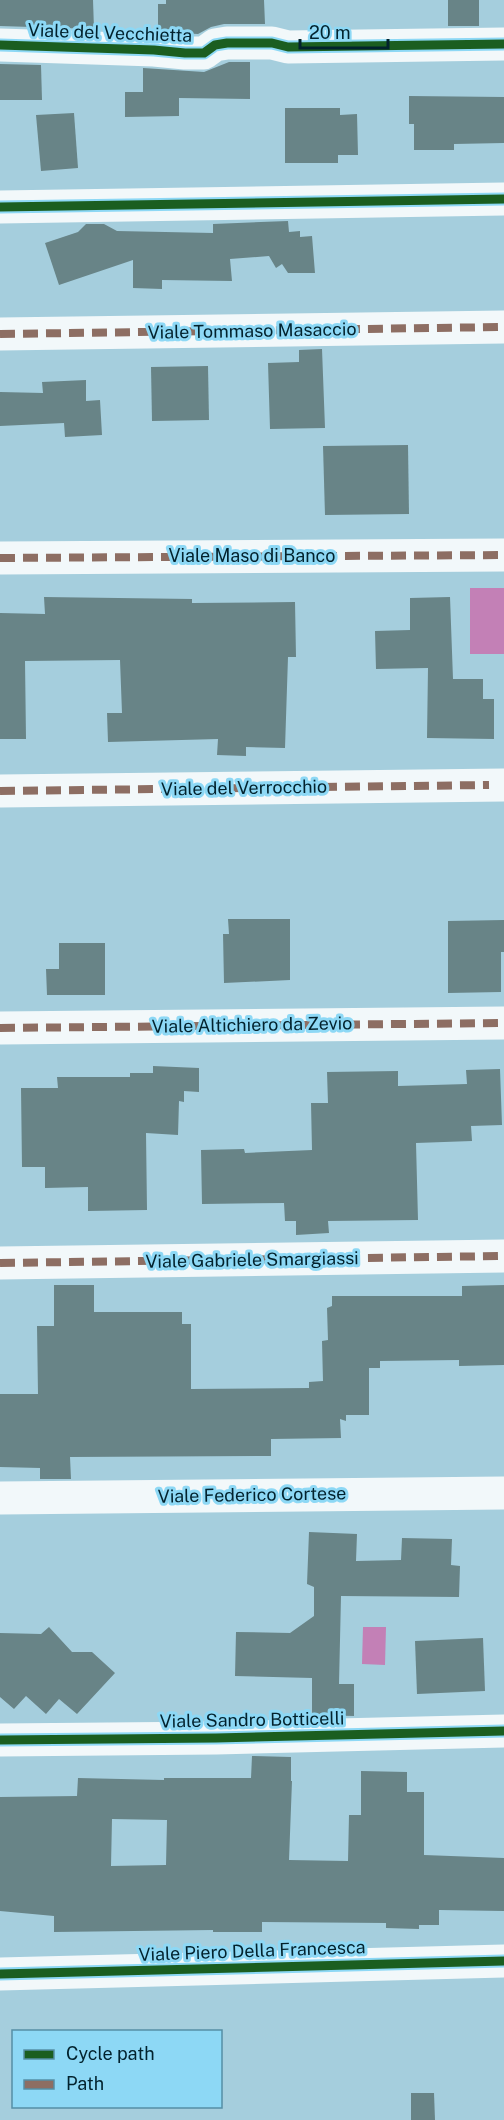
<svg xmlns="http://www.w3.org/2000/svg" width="504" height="2120" viewBox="0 0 504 2120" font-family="'Public Sans',sans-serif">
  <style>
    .water { fill: #c380b6 }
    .building { fill: #688487; fill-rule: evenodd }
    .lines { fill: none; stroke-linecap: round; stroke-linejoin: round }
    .minor { stroke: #f2f8fa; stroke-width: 33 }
    .quiet { stroke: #8d6e63; stroke-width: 8; stroke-dasharray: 15 8; stroke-linecap: butt }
    .cycleway-casing { stroke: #8dd8f5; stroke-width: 13 }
    .cycleway { stroke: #1b5e20; stroke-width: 9 }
    .labels { text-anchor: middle; stroke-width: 6; stroke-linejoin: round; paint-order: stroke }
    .street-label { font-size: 18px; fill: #02222d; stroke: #8dd8f5 }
  </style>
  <rect width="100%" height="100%" fill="#a5cedd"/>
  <!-- water -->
  <g class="water">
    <rect x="470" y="588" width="34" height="66"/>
    <polygon points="363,1627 386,1627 385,1665 362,1664"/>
  </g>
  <!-- building -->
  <g class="building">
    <polygon points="0,0 93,0 94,29 0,26"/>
    <polygon points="166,0 264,0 265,24 224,24 211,27 198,34 158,32 158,4 166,4"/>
    <rect x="448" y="0" width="31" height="26"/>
    <polygon points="229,62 250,62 250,99 179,98 179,116 125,117 125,92 143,92 143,68 204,72"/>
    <polygon points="0,64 41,65 42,100 0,100"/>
    <polygon points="409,96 504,97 504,143 454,144 454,150 414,150 414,124 409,124"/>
    <polygon points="285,108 340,108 340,115 357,114 358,155 338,155 338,163 285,163"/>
    <polygon points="74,113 78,168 41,171 36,115"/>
    <polygon points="288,221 289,232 300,231 300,237 312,236 315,273 288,273 282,264 276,268 269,256 230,259 232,281 162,280 162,289 133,288 133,260 59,285 45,243 78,232 86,224 104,224 117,231 213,233 213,224"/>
    <polygon points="322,349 325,428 270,429 268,363 299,362 299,350"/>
    <polygon points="208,366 209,420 152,421 151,367"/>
    <polygon points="86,380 86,401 100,400 102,435 65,437 64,423 0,426 0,392 43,393 42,382"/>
    <polygon points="408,445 409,514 325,515 323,446"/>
    <polygon points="44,597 192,599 192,603 295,602 296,657 288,657 285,748 246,747 246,756 217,755 218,739 108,742 107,713 122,713 120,660 25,661 26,739 0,739 0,613 45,614"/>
    <polygon points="450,597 453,679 483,679 483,699 494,699 494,739 427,738 428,668 376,669 375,631 410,630 410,598"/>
    <polygon points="228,919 290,919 290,980 224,983 223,934 229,934"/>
    <polygon points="504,920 504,952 501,952 501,992 448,993 448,921"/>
    <polygon points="59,943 105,943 105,995 47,995 46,969 59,969"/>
    <polygon points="153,1066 199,1068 199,1092 184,1091 184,1102 179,1101 178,1135 146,1133 147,1210 88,1211 88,1187 45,1188 45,1167 22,1167 21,1088 58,1088 57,1077 130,1077 130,1073 153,1073"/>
    <polygon points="500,1069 502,1125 471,1126 472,1141 416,1143 418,1220 328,1221 329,1233 296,1235 296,1221 285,1221 284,1203 202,1204 201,1150 244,1149 245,1153 312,1150 311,1103 328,1103 327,1072 398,1071 398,1086 467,1084 466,1070"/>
    <polygon points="54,1285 94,1285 94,1312 182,1312 182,1324 191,1324 191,1389 309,1388 309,1382 323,1381 322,1341 328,1340 327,1308 332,1306 332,1296 462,1296 462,1286 504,1285 504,1365 459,1366 459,1360 380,1361 380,1368 369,1368 369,1415 346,1415 346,1421 340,1419 341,1438 271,1439 271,1456 70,1457 71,1479 40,1479 40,1468 0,1467 0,1394 38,1394 37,1326 54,1326"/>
    <polygon points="309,1532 357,1534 356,1561 401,1560 402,1538 452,1539 451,1565 460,1566 459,1597 341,1596 339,1684 354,1684 354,1716 312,1715 312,1678 235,1676 236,1632 290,1633 314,1616 314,1587 307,1584"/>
    <polygon points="49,1627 72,1652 92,1652 115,1673 77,1714 59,1699 46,1714 26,1696 14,1709 0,1697 0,1633 41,1634"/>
    <polygon points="483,1638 485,1691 417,1694 415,1641"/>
    <path d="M252,1756l39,1v24h1l-3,79 59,1 1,-46h12v-44l46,1v20h17v63l80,3v53l-65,-1v15h-20v4l-33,-1v-5l-124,-1v10h-49v-2l-159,2v-16l-54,-5v-114l77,-1 1,-18 86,2v-2h87zM112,1819l55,1 -1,45 -55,1z"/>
    <polygon points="411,2093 434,2093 435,2120 411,2120"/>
  </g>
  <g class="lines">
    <!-- minor -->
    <g class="minor">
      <polyline points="0,45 154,50 185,53 204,53 215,45 227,43 272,43 288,47 504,44"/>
      <polyline points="0,207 504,199"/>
      <polyline points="0,334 504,327"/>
      <polyline points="0,558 504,555"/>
      <polyline points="0,791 504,785"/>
      <polyline points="0,1028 504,1023"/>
      <polyline points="0,1263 504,1256"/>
      <polyline points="0,1498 504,1493"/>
      <polyline points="0,1740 216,1738 504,1731"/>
      <polyline points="0,1974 504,1961"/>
    </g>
    <!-- quiet -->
    <g class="quiet">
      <polyline points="0,334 504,327"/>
      <polyline points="0,558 504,555"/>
      <polyline points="0,791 489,785"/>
      <polyline points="0,1028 504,1023"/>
      <polyline points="0,1263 504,1256"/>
    </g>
    <!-- cycleway casing -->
    <g class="cycleway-casing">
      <g id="cycleway">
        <polyline points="0,45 154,50 185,53 204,53 215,45 227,43 272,43 288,47 504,44"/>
        <polyline points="0,207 504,199"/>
        <polyline points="0,1740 216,1738 504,1731"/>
        <polyline points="0,1974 504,1961"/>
      </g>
    </g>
    <!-- cycleway -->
    <use href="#cycleway" class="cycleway"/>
  </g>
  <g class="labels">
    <!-- street labels -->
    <g class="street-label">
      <text transform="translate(110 33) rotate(2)" y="6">Viale del Vecchietta</text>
      <text transform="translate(252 331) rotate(-1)" y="6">Viale Tommaso Masaccio</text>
      <text x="252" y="562">Viale Maso di Banco</text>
      <text transform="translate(244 788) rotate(-1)" y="6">Viale del Verrocchio</text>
      <text transform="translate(252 1025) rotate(-1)" y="6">Viale Altichiero da Zevio</text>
      <text transform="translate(252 1260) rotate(-1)" y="6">Viale Gabriele Smargiassi</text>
      <text transform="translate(252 1495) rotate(-1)" y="6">Viale Federico Cortese</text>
      <text transform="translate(252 1720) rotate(-1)" y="6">Viale Sandro Botticelli</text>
      <text transform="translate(252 1951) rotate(-2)" y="6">Viale Piero Della Francesca</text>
    </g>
  </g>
  <!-- legend -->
  <rect x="12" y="2030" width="210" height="78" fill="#8dd8f5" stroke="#558fa5" stroke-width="1.5"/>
  <rect x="24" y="2050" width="30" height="9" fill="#1b5e20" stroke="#558fa5" stroke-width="1.5"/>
  <text x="66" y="2060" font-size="18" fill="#02222d">Cycle path</text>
  <rect x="24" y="2080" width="30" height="9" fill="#8d6e63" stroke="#558fa5" stroke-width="1.5"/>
  <text x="66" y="2090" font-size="18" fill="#02222d">Path</text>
  <!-- scale -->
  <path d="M300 39v9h88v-9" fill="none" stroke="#02222d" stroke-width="3"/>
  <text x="309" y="39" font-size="18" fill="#02222d" stroke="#8dd8f5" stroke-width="4.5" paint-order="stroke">20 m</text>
</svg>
